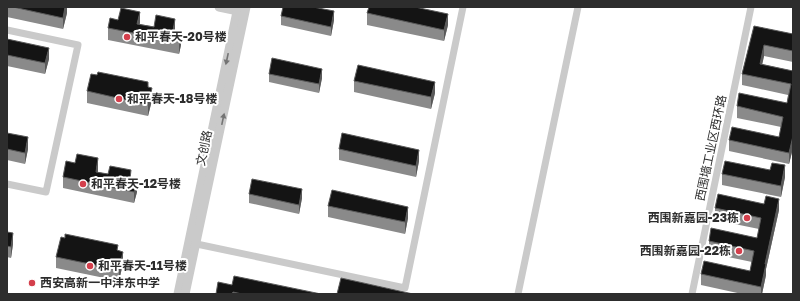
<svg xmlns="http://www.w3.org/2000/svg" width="800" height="301" viewBox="0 0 800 301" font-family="'Golos Text','Noto Sans SC',sans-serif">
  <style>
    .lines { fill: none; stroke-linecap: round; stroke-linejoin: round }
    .minor { stroke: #cacaca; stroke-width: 7 }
    .tertiary { stroke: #cacaca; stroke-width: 9 }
    .wall { fill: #8a8a8a }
    .shaded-wall { fill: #5a5a5a }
    .building { fill: #141414; stroke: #5a5a5a }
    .oneway { fill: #747474 }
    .poi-dot { fill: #d43f4c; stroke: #fff; stroke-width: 1.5 }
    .labels { text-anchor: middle; stroke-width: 4; stroke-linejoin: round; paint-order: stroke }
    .poi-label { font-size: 12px; font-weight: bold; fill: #2d2d2d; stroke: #fff; text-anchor: start }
    .street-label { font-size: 12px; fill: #2d2d2d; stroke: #fff }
  </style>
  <rect width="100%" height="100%" fill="#fff"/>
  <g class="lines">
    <!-- minor -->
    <g class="minor">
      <polyline points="7,30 78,45 46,192 7,184"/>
      <polyline points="192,243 405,288 463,7"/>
      <polyline points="518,294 578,7"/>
      <polyline points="692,294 751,7"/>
    </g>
    <!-- tertiary -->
    <g class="tertiary">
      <polyline points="219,7 243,12"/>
      <polyline points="178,294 238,7"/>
      <polyline points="185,294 246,7"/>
    </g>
  </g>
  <!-- wall -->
  <g class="wall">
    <polygon points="7,7 67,7 67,13 63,29 7,17"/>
    <polygon points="367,13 448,25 444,41 367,25"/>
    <polygon points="281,16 334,20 331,36 281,25"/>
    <polygon points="140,23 139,24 175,30 174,32 181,45 179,54 108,40 108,28"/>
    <polygon points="754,26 793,34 793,62 764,56 762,64 793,71 793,148 789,164 729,151 729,140 779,137 781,127 737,118 737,106 787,103 788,95 742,85 742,74"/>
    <polygon points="7,39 49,59 45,74 7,66"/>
    <polygon points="269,74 322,78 319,93 269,82"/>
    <polygon points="354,81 435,93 431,109 354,92"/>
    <polygon points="148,88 152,100 148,116 87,103 87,91"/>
    <polygon points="7,133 28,149 25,164 7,160"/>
    <polygon points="339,149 419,161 416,177 339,160"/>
    <polygon points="98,170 98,172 131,179 137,192 134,203 63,188 63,177"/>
    <polygon points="770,170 785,177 781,197 722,185 722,174"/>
    <polygon points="249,194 302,198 299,214 249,203"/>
    <polygon points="328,206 408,218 405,234 328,217"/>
    <polygon points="715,208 779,210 766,269 766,275 762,294 742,294 701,285 701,274 750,271 752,262 709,253 709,241 757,238 759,229 715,220"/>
    <polygon points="7,221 7,232 13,244 11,258 7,257"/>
    <polygon points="118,251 123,263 119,281 56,268 56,257"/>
    <polygon points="232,285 321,294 216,294"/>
  </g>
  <!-- shaded-wall -->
  <g class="shaded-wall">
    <polygon points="65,7 67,7 67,13 63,29 63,18"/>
    <polygon points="334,11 334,20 331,36 331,27"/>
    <polygon points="140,12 140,23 137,35 137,24"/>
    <polygon points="448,14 448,25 444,41 444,30"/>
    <polygon points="175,19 175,30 173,43 173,31"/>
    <polygon points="181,33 181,45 179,54 179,42"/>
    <polygon points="764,45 764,56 760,75 760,64"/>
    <polygon points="49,48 49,59 45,74 45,63"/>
    <polygon points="322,69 322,78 319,93 319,84"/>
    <polygon points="435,82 435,93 431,109 431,97"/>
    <polygon points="152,88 152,100 148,116 148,105"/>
    <polygon points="793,129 793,148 789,164 789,153"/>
    <polygon points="28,137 28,149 25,164 25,153"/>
    <polygon points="419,150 419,161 416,177 416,166"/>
    <polygon points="98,158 98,170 96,183 96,172"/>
    <polygon points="785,165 785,177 781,197 781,186"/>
    <polygon points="137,180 137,192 134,203 134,192"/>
    <polygon points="302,189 302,198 299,214 299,205"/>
    <polygon points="779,199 779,210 766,269 766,275 762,294 761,294 761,287 765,264"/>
    <polygon points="408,207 408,218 405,234 405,222"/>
    <polygon points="13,233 13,244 11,258 11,247"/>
    <polygon points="123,252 123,263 119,281 119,270"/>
  </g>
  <!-- building -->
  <g class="building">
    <polygon points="13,7 65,7 63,18"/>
    <polygon points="283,7 313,7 334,11 331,27 281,16"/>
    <polygon points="369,7 415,7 448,14 444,30 367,13"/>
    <polygon points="121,8 140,12 137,24 154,27 156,15 175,19 173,31 181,33 179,42 108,28 110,18 118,20"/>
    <polygon points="754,26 793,34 793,51 764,45 760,64 793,71 793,136 789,153 729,140 732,127 779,137 783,117 737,106 739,93 787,103 791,84 742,74"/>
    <polygon points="7,39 49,48 45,63 7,55"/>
    <polygon points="272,58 322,69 319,84 269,74"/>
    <polygon points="358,65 435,82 431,97 354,81"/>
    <polygon points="98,72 148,82 148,87 152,88 148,105 87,91 91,74 97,75"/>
    <polygon points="7,133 28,137 25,153 7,149"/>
    <polygon points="342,133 419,150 416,166 339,149"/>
    <polygon points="77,154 98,158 96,172 108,174 110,166 131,170 130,179 137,180 134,192 63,177 66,161 75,163"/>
    <polygon points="725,161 770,170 772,163 785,165 781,186 722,174"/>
    <polygon points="252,179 302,189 299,205 249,194"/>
    <polygon points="332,190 408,207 405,222 328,206"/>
    <polygon points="718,194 764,204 766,196 779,199 765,264 766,264 761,287 701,274 704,261 750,271 754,251 709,241 711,228 757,238 761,218 715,208"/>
    <polygon points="7,232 13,233 11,247 7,246"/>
    <polygon points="65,234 118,245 117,250 123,252 119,270 56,257 61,237 65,238"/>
    <polygon points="234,276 321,294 242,294 233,292 232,294 216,294 218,282 232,285"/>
    <polygon points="341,278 413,294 337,294"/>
  </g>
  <!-- one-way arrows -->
  <defs><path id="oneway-solid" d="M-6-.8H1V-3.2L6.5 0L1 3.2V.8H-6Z"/></defs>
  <g class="oneway">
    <use href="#oneway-solid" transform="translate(227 59) rotate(102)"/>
    <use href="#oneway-solid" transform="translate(223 119) rotate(-78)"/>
  </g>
  <!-- markers -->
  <g class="poi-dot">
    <circle cx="127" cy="37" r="4"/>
    <circle cx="119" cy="99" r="4"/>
    <circle cx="83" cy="184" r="4"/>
    <circle cx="747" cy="218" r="4"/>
    <circle cx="739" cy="251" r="4"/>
    <circle cx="90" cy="266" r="4"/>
    <circle cx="32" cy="283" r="4"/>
  </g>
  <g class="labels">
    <!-- poi labels -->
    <g class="poi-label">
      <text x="135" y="41">和平春天-20号楼</text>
      <text x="127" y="103">和平春天-18号楼</text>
      <text x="91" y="188">和平春天-12号楼</text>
      <text x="739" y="222" text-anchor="end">西围新嘉园-23栋</text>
      <text x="731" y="255" text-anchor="end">西围新嘉园-22栋</text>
      <text x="98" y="270">和平春天-11号楼</text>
      <text x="40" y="287">西安高新一中沣东中学</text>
    </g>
    <!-- street labels -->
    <g class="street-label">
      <text transform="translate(204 148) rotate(-78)" y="4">文创路</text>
      <text transform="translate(711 148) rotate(-78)" y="4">西围墙工业区西环路</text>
    </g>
  </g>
  <!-- border -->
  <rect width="800" height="301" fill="none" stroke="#2d2d2d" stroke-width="16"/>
</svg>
